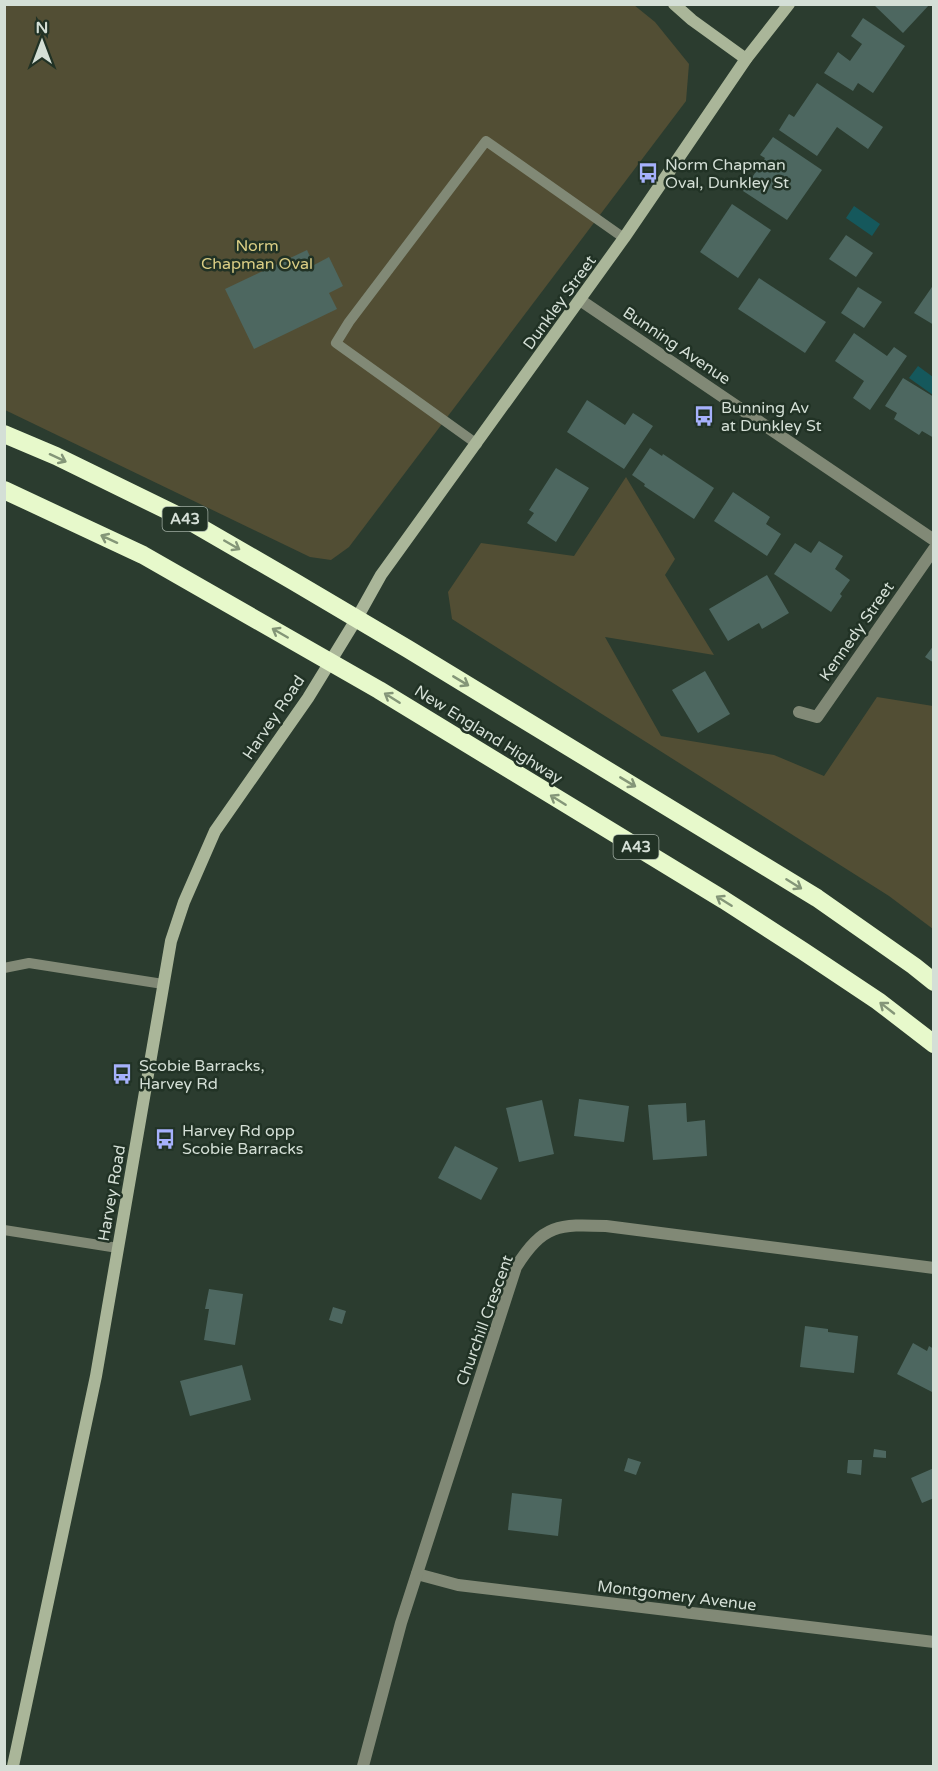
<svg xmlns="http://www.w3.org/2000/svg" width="938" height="1771" viewBox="0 0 938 1771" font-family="'Varela Round',sans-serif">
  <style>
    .green { fill: #524e34 }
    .water { fill: #15585c }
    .building { fill: #4d6760 }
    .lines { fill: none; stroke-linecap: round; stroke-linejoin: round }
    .lane { stroke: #818976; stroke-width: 10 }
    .street { stroke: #818976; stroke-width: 12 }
    .secondary { stroke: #aab699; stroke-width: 12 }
    .highway { stroke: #e7f9cb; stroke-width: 18 }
    .oneway { stroke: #849678 }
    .labels { text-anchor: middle; stroke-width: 5; stroke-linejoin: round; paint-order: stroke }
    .shield { fill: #213225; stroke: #9eaba1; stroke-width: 1.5 }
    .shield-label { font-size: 15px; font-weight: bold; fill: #d4dfd6 }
    .poi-label { font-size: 16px; fill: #d4dfd6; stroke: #213225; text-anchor: start }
    .park-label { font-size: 16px; fill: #d9cd84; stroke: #213225 }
    .street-label { font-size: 16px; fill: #d4dfd6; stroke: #213225 }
  </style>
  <rect width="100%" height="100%" fill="#2b3c2f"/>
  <!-- green -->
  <g class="green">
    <polygon points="4,5 634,5 655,22 689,64 686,101 349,547 331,560 310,557 5,410"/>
    <polygon points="626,477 675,559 665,575 714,655 605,637 661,736 774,755 824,776 877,697 933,706 933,929 889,896 452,619 448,592 481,543 574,556"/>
  </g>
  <!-- water -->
  <g class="water">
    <polygon points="854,206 880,224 872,236 846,218"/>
    <polygon points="918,366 933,377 933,395 909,378"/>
  </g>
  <!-- building -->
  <g class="building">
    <polygon points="873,4 930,4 903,33"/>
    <polygon points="863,18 905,46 873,93 858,83 853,91 824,73 838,52 850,61 862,44 851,36"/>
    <polygon points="817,83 883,127 868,149 837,127 817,156 779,130 789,114 794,117"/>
    <polygon points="773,137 822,170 787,220 743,191 765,158 760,155"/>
    <polygon points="732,204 771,230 738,278 700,252"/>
    <polygon points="846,235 873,253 856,277 829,259"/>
    <polygon points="307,250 314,265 329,257 343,286 329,293 337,309 254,349 225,289"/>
    <polygon points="759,278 826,322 805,353 738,309"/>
    <polygon points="934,284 934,325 914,313"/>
    <polygon points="858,287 882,302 864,328 841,313"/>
    <polygon points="854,333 887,356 894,347 907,356 870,410 853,398 864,381 835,361"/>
    <polygon points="903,378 934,397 934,438 922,431 919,435 894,419 897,413 885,406"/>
    <polygon points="587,400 625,425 633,413 653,426 624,469 567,432"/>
    <polygon points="650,448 662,456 663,454 714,488 694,519 644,486 645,484 632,475"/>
    <polygon points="556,468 589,488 556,542 527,523 534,513 529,510"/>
    <polygon points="733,492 770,517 766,524 781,534 767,556 714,521"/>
    <polygon points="819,541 843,556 835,569 850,580 840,594 842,596 831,612 774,574 795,543 811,553"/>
    <polygon points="767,575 789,613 762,629 759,623 728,641 709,609"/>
    <polygon points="934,645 934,663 925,657"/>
    <polygon points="705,671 730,714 698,733 672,690"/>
    <polygon points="579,1099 629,1106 624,1142 574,1136"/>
    <polygon points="542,1100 554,1154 519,1162 506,1108"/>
    <polygon points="686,1103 687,1122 705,1120 707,1156 653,1160 648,1105"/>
    <polygon points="455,1146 498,1168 481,1200 438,1178"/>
    <polygon points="209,1289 243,1294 235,1345 204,1340 209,1309 205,1309"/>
    <polygon points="333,1307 346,1311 342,1324 329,1320"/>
    <polygon points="805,1326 828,1329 828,1332 858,1336 854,1373 800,1367"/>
    <polygon points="913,1343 927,1351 929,1346 934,1349 934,1393 897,1374"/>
    <polygon points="242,1365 251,1400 190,1416 180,1381"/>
    <polygon points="874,1449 886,1451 886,1458 873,1457"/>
    <polygon points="628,1458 641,1462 636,1475 624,1471"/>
    <polygon points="848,1460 862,1460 861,1475 847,1473"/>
    <polygon points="934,1468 934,1498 922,1503 911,1478"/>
    <polygon points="512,1493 562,1499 558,1536 508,1530"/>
  </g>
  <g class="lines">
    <!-- lane -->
    <g class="lane">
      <polyline points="477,444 336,343 349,322 486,141 624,238"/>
      <polyline points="4,968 29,963 163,984"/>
      <polyline points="4,1230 118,1248"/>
    </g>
    <!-- street -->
    <g class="street">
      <polyline points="580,300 934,540"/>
      <polyline points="799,712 817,717 934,549"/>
      <polyline points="417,1574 458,1585 934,1642"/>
      <path d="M363,1766l38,-143 115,-356c27,-43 43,-43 90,-41l328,42"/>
    </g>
    <!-- secondary -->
    <g class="secondary">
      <polyline points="674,4 692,20 746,59"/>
      <polyline points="13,1766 96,1376 171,941 184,902 215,831 308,698 357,618 381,575 624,238 746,59 789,4"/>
    </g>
    <!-- highway -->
    <g class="highway">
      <polyline points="4,434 56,456 191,522 293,581 408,649 817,898 914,966 934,982"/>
      <polyline points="4,490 143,555 379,690 724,900 803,951 878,1001 934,1044"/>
    </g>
  </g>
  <!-- one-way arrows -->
  <defs><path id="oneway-shaft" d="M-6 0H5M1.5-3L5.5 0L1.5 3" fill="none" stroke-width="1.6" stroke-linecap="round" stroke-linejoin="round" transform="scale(1.5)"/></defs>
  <g class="oneway">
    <use href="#oneway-shaft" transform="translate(58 458) rotate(25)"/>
    <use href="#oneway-shaft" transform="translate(109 539) rotate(-155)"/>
    <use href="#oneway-shaft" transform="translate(232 545) rotate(30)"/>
    <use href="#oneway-shaft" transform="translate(280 633) rotate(-150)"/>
    <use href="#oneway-shaft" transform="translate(461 681) rotate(31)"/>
    <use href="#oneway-shaft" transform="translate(392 698) rotate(-148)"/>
    <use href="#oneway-shaft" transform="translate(628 782) rotate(31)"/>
    <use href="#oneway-shaft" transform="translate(558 800) rotate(-148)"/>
    <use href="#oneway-shaft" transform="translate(794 884) rotate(32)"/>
    <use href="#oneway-shaft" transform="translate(724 901) rotate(-148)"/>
    <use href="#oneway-shaft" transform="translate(887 1008) rotate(-142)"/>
  </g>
  <!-- icons -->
  <defs>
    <g id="bus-bare" transform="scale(1.62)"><path d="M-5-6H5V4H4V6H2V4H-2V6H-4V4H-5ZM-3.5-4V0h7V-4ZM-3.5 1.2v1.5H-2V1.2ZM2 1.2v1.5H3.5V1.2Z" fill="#a6b1fc" stroke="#213225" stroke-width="2.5" paint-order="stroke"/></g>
  </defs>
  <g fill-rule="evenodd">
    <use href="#bus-bare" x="648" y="173"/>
    <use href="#bus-bare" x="704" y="416"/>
    <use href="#bus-bare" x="122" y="1074"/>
    <use href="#bus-bare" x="165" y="1139"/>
  </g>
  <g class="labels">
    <!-- shield labels -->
    <g class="shield">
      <rect x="162.5" y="507" width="45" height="24" rx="4.5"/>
      <rect x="613.5" y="835" width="45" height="24" rx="4.5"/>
    </g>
    <g class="shield-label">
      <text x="185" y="524">A43</text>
      <text x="636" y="852">A43</text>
    </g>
    <!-- poi labels -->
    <g class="poi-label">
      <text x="665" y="170">Norm Chapman<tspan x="665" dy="18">Oval, Dunkley St</tspan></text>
      <text x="721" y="413">Bunning Av<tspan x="721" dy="18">at Dunkley St</tspan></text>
      <text x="139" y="1071">Scobie Barracks,<tspan x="139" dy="18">Harvey Rd</tspan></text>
      <text x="182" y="1136">Harvey Rd opp<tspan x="182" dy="18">Scobie Barracks</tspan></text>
    </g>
    <!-- park labels -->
    <g class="park-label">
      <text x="257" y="251">Norm<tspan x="257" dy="18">Chapman Oval</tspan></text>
    </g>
    <!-- street labels -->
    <g class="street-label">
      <text transform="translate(559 302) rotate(-54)" y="6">Dunkley Street</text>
      <text transform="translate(677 345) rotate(34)" y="6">Bunning Avenue</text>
      <text transform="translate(856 631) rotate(-55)" y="6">Kennedy Street</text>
      <text transform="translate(273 717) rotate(-56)" y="6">Harvey Road</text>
      <text transform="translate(489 734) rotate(32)" y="6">New England Highway</text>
      <text transform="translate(111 1193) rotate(-80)" y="6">Harvey Road</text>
      <text transform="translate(484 1320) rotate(-70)" y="6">Churchill Crescent</text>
      <text transform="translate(677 1595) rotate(7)" y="6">Montgomery Avenue</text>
    </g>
  </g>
  <!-- border -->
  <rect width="938" height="1771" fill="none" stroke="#d4dfd6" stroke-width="12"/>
  <!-- north arrow -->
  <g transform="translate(42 42)" stroke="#213225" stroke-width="4.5" paint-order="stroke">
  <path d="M0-4.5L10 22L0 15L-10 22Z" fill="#d4dfd6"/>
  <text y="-9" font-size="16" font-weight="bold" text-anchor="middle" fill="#d4dfd6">N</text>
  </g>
</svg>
